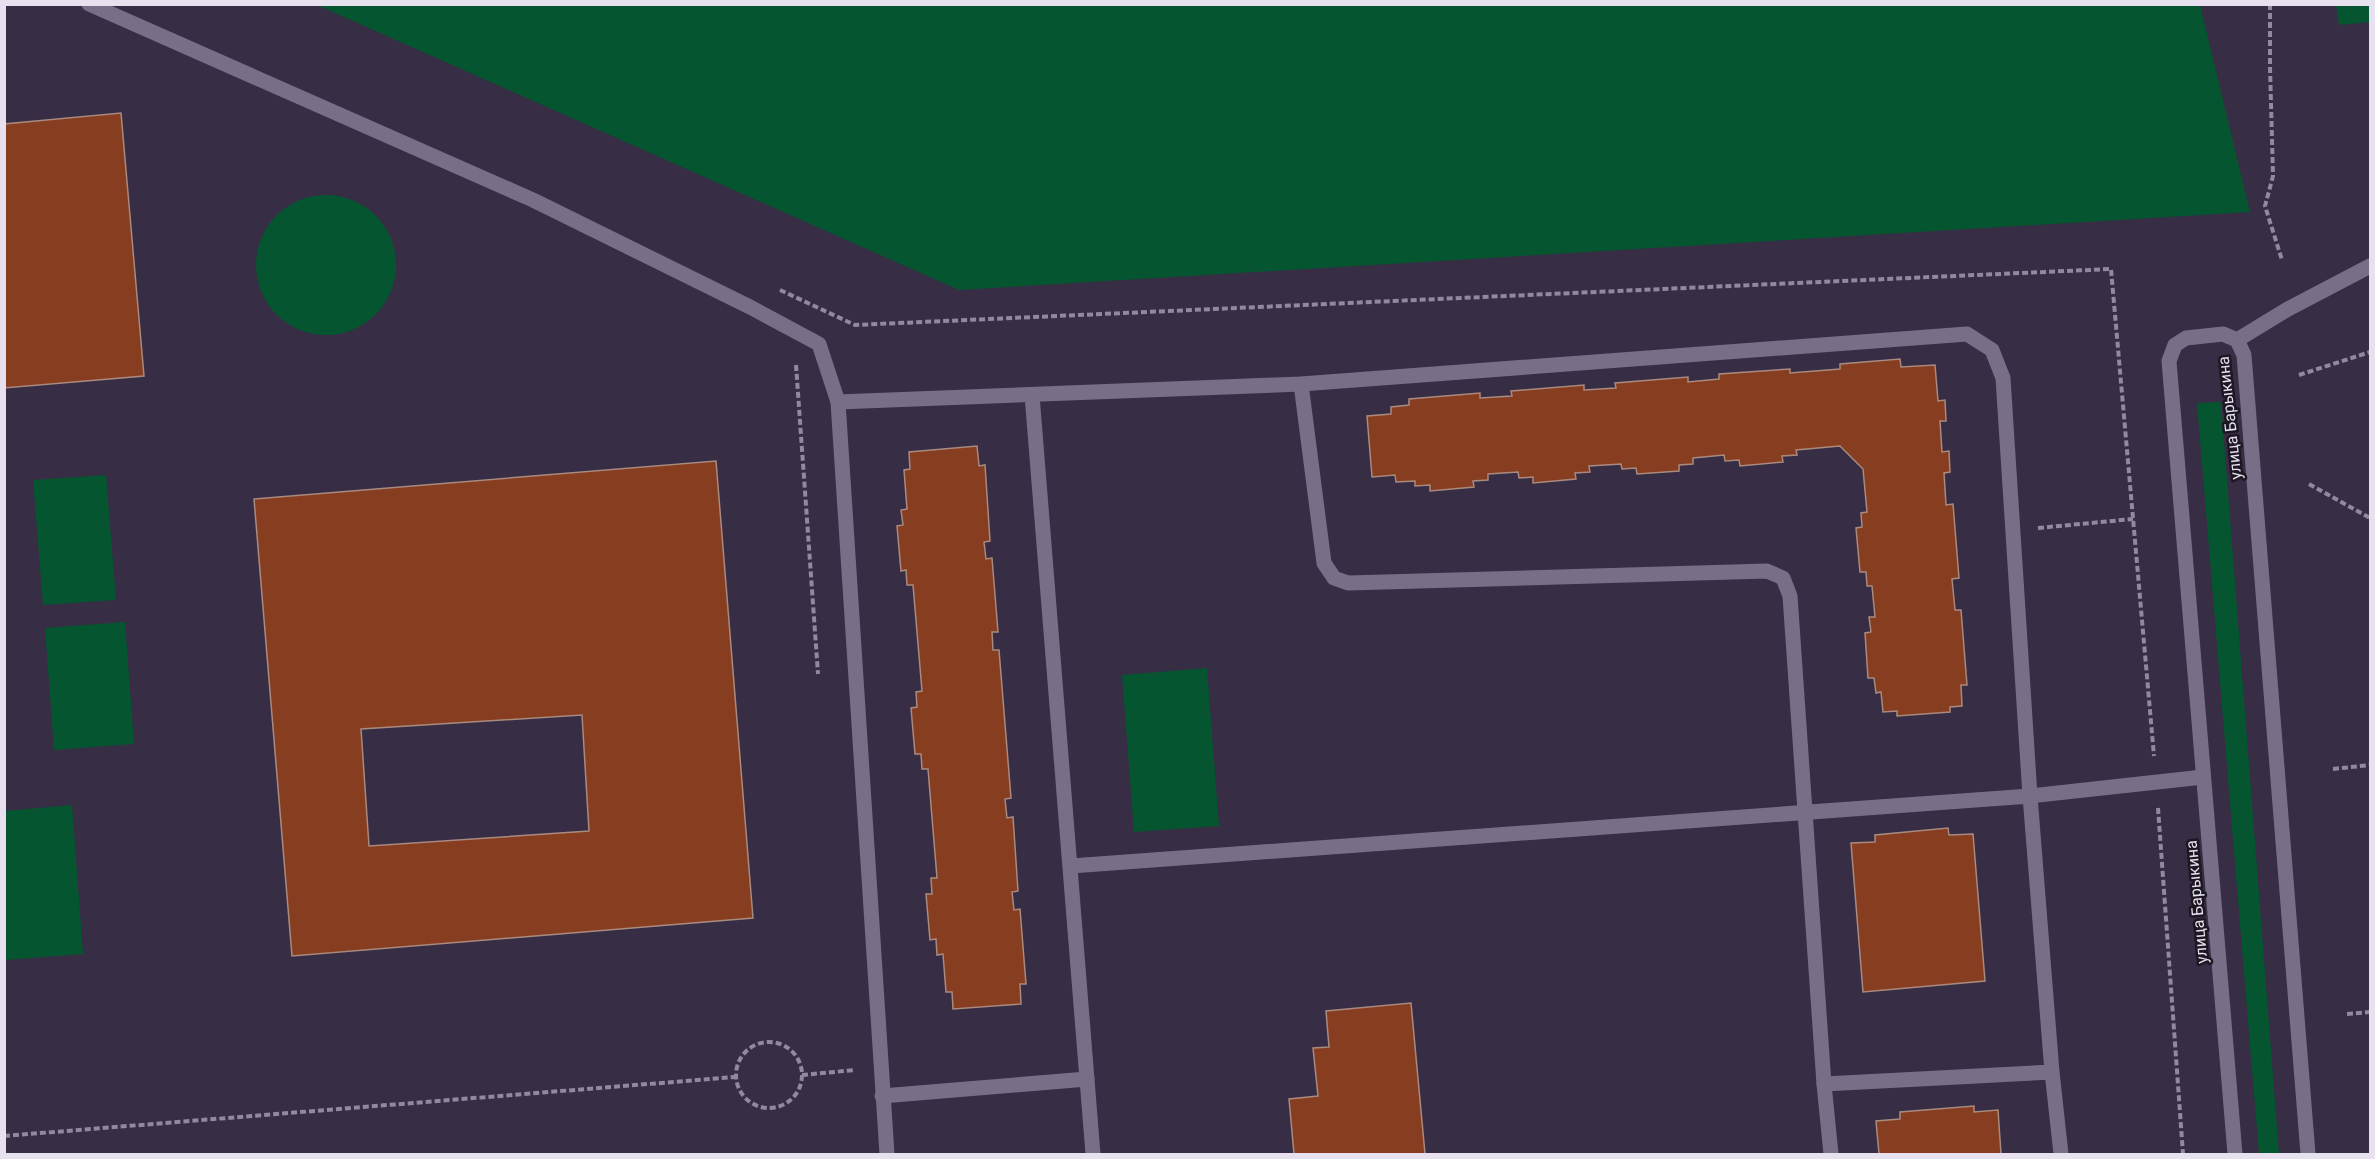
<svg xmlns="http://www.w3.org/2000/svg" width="2375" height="1159" viewBox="0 0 2375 1159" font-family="Roboto,sans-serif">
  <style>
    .green { fill: #055531 }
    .building { fill: #873d20; stroke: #aa8a7f; stroke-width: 1.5; fill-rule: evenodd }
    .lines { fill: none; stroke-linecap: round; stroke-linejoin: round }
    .path { stroke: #91899c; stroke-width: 4; stroke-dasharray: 6 3; stroke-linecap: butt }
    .minor { stroke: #796e88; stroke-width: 15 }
    .labels { text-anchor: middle; stroke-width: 5; stroke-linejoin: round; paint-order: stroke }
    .street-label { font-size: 16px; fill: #e6e0ef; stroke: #1c1722 }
  </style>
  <rect width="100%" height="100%" fill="#372d44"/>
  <!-- green -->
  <g class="green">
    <polygon points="317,5 2200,5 2250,212 959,290"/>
    <polygon points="2336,5 2370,5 2370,22 2339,25"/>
    <circle cx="326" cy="265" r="70"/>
    <polygon points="2221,402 2279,1154 2259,1154 2197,403"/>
    <polygon points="106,475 116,600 43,605 33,480"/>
    <polygon points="125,622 134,744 54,750 45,628"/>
    <polygon points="1207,668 1219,826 1134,832 1122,675"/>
    <polygon points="72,805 83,954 5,960 5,811"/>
  </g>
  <!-- building -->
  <g class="building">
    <polygon points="121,113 144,376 4,388 4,124"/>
    <polygon points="1900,359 1901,367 1935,365 1938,401 1945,400 1946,421 1940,421 1942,452 1949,451 1950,472 1944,473 1946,505 1953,504 1959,578 1952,579 1955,610 1961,610 1967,685 1961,685 1962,706 1950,707 1950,712 1897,716 1897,711 1883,712 1881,692 1876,693 1874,678 1868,678 1865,633 1871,632 1869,617 1875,617 1872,586 1867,586 1866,572 1860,572 1856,528 1862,527 1861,513 1867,512 1863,469 1840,446 1796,450 1797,455 1782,456 1783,462 1740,466 1739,460 1725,461 1724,455 1693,458 1693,464 1679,465 1679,471 1637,474 1636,468 1622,469 1621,464 1589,466 1590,472 1575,473 1576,479 1533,483 1533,477 1519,478 1518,472 1488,474 1488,480 1473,481 1474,487 1430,491 1430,485 1415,486 1415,481 1396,482 1395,475 1372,477 1367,416 1391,414 1391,407 1409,405 1409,399 1480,393 1480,398 1512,396 1511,391 1584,385 1584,390 1616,388 1615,383 1688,377 1688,382 1719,379 1719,374 1790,369 1790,373 1840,369 1840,364"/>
    <polygon points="977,446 979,466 985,465 990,541 984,542 986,559 992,558 998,632 992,632 993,650 999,650 1011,798 1005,799 1007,818 1013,817 1018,891 1012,892 1014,910 1020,909 1026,984 1020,984 1021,1004 953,1009 952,992 946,992 943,954 937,955 936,939 930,940 926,894 932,894 931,878 937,878 928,769 922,769 921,754 915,754 911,708 917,707 916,692 922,691 913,585 907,585 906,570 901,571 897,526 903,525 901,510 907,509 904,470 910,469 909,452"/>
    <path d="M716,461l37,457 -461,38 -38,-457zM582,715l7,116 -220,15 -8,-117z"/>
    <polygon points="1948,828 1949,835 1973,834 1985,981 1863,992 1851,843 1875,842 1875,835"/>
    <polygon points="1411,1003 1425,1154 1294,1154 1289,1099 1318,1096 1313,1048 1329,1047 1326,1011"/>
    <polygon points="1974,1106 1974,1112 1998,1110 2001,1154 1879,1154 1876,1121 1900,1119 1900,1112"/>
  </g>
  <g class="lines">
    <!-- path -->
    <g class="path">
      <polyline points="2270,4 2270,67 2273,176 2265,206 2282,260"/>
      <polyline points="780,290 855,325 2111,269 2154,756"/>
      <polyline points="796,365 818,674"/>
      <polyline points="2299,375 2370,352"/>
      <polyline points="2309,484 2370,518"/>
      <polyline points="2038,528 2133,519"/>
      <polyline points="2333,769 2370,765"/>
      <polyline points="2158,808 2183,1154"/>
      <polyline points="2347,1014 2370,1012"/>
      <circle cx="769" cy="1075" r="33"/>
      <polyline points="802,1075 855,1070"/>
      <polyline points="4,1136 735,1077"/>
    </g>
    <!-- minor -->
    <g class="minor">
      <polyline points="89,4 533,200 750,307 819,344 838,402 887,1154"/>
      <polyline points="2237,340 2288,309 2370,266"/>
      <polyline points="1301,384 1324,563 1334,578 1348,583 1767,571 1783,578 1790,596 1824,1084 1831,1154"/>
      <polyline points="1032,395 1093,1154"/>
      <polyline points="838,402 1301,384 1967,334 1992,350 2003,378 2030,796 2203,777"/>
      <polyline points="1071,866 2030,796 2052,1072 1824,1084"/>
      <polyline points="2052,1072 2061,1154"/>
      <polyline points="882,1096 1087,1079"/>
      <polyline points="2235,1154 2169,361 2175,345 2186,338 2223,334 2237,340 2244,355 2308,1154"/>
    </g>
  </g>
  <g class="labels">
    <!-- street labels -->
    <g class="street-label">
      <text transform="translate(2229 418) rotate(-96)" y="6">улица Барыкина</text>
      <text transform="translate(2196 902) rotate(-95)" y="6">улица Барыкина</text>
    </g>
  </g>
  <!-- border -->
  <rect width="2375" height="1159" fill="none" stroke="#e6e0ef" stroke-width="12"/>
</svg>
